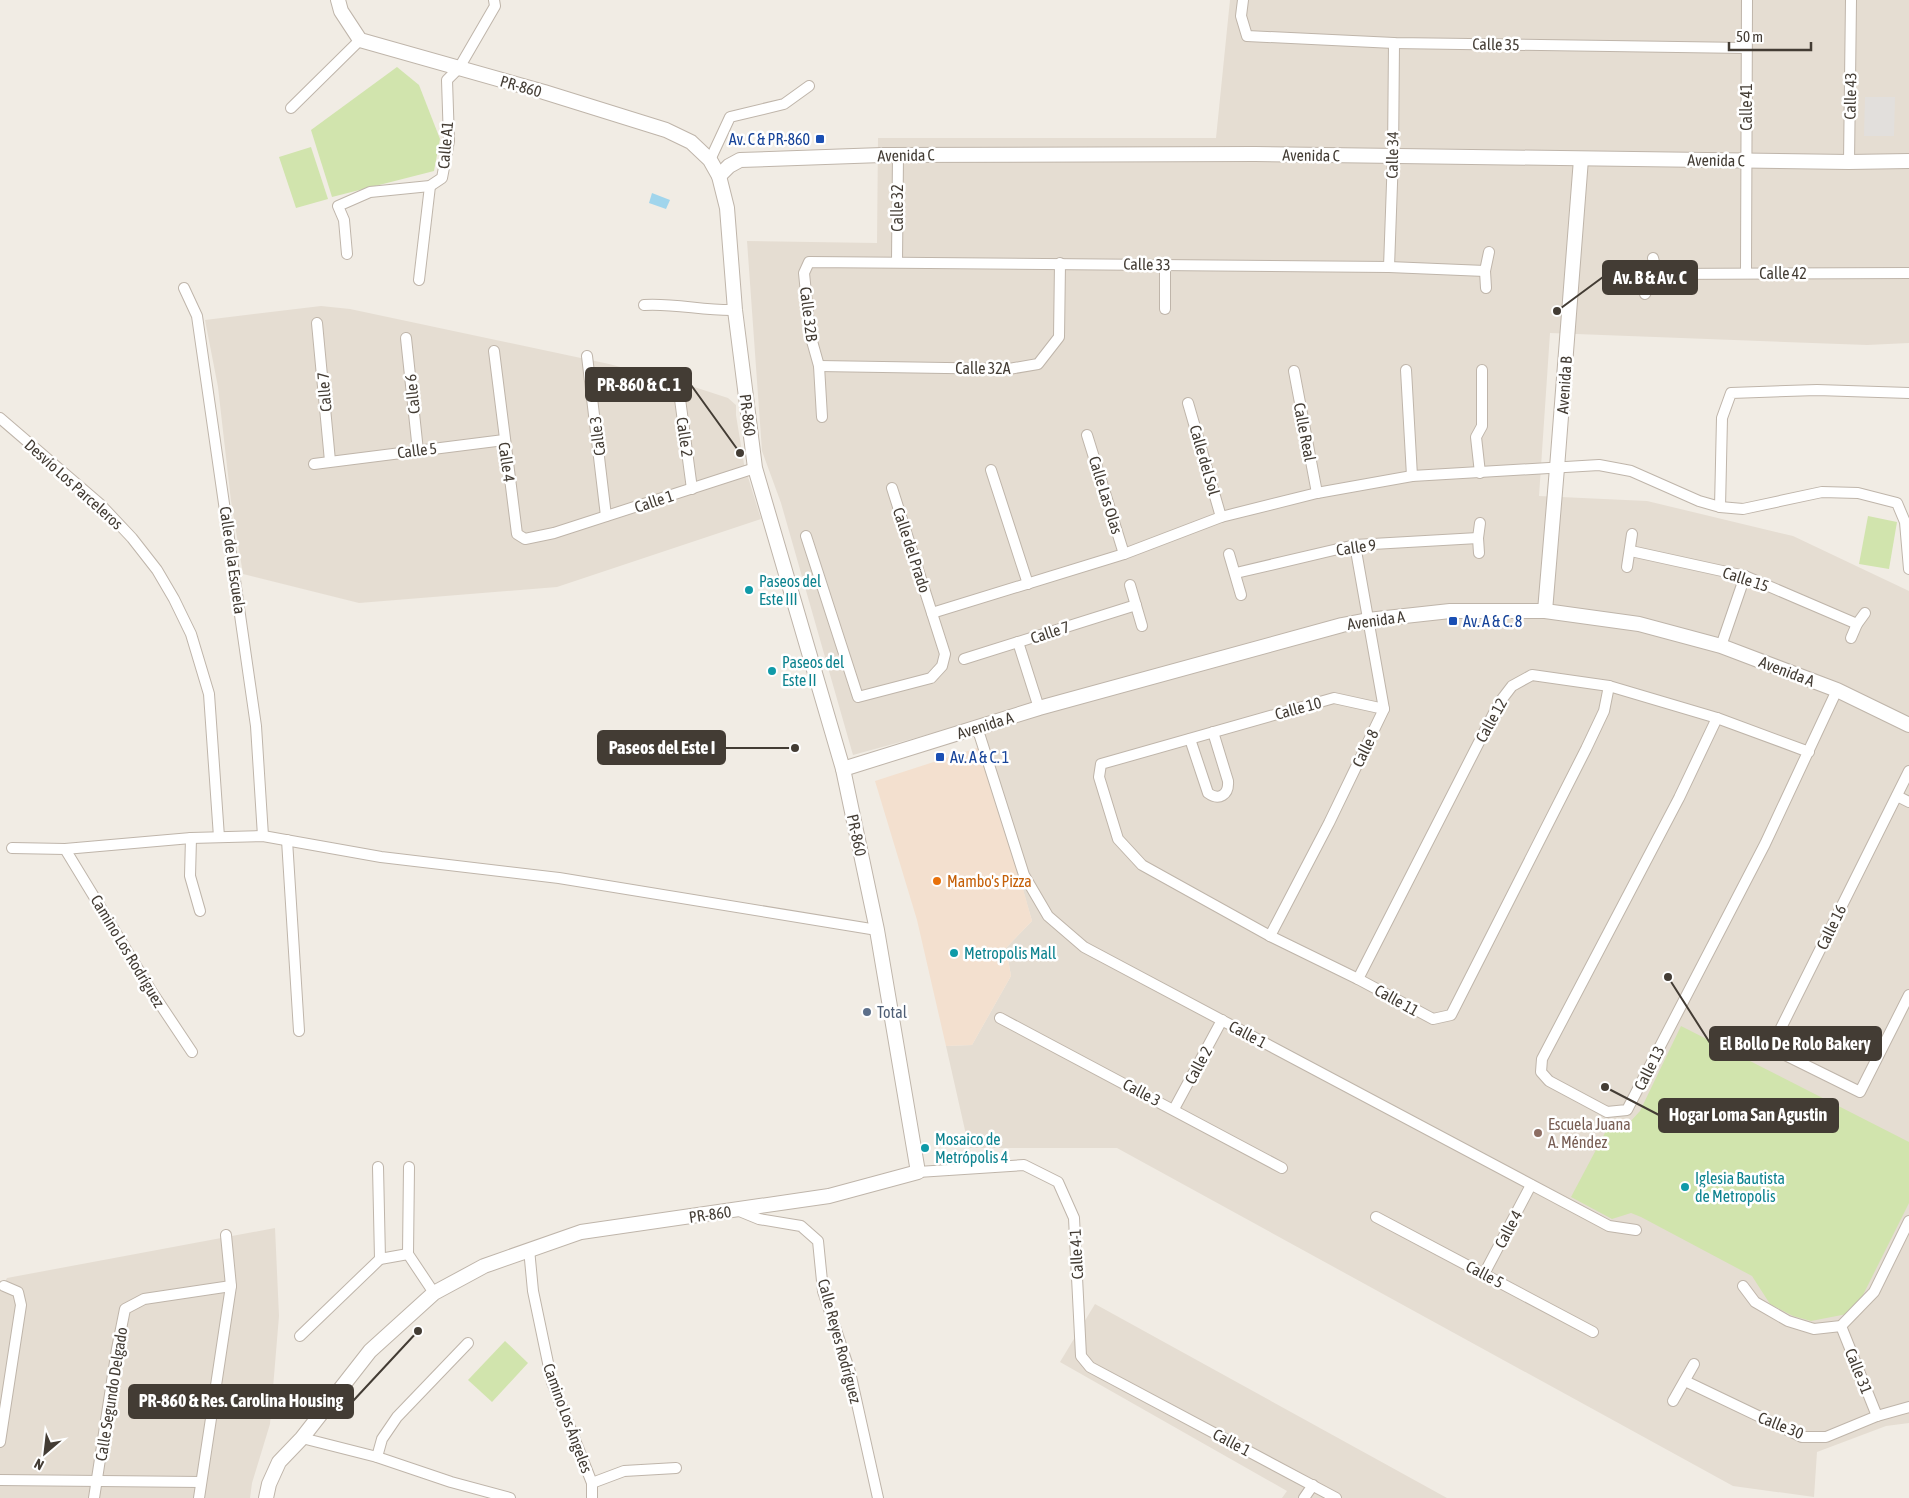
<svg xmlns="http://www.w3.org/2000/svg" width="1909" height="1498" viewBox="0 0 1909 1498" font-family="'Asap Condensed',sans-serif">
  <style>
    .residential { fill: #e5ddd2 }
    .commercial { fill: #f3e0cf }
    .green { fill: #d1e4ad }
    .parking { fill: #e2dfdc }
    .water { fill: #a1d5ec }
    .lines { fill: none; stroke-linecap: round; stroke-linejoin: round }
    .minor-casing { stroke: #bfb5aa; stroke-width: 12 }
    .tertiary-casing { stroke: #bfb5aa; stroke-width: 16 }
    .minor { stroke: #fff; stroke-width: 10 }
    .tertiary { stroke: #fff; stroke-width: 14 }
    .transit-dot { fill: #1a4fb4; stroke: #fff; stroke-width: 2 }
    .culture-dot { fill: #0f9aa8; stroke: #fff; stroke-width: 2 }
    .food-dot { fill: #e8710a; stroke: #fff; stroke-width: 2 }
    .service-dot { fill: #5c6f8a; stroke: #fff; stroke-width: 2 }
    .education-dot { fill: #8d6e63; stroke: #fff; stroke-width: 2 }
    .labels { text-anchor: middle; stroke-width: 5; stroke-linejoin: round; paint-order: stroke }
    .street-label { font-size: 16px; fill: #433c34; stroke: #fff }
    .transit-label { font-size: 16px; fill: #164399; stroke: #fff; text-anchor: start }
    .culture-label { font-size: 16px; fill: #0d838f; stroke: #fff; text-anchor: start }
    .food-label { font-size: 16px; fill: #c56008; stroke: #fff; text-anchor: start }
    .service-label { font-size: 16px; fill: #4e5e75; stroke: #fff; text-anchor: start }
    .education-label { font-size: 16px; fill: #785e54; stroke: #fff; text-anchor: start }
    .leader { fill: none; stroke: #433c34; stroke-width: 2 }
    .callout-dot { fill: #433c34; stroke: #fff; stroke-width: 2 }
    .callout { fill: #433c34; stroke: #433c34; stroke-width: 2 }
    .callout-label { font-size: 18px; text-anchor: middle; font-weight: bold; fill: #fff }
  </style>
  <rect width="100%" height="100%" fill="#f1ece4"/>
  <!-- residential -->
  <g class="residential">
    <polygon points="1230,0 1909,0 1909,343 1867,345 1550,333 1539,496 1647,501 1793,536 1909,591 1909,1423 1886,1426 1817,1452 1814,1497 1733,1486 1117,1148 969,1148 946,1046 972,1045 1011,976 1006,948 1032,921 974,722 853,755 781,503 762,451 747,241 877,243 878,138 1216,138"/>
    <polygon points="321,306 350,309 609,364 685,384 728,398 736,405 736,415 744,464 761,519 557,587 359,603 243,574 231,501 218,387 205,320"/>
    <polygon points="275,1228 279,1316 270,1424 252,1483 250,1498 0,1498 0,1291 7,1278"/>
    <polygon points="1095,1304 1447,1498 1282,1498 1287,1491 1060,1362"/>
  </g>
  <!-- commercial -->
  <polygon class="commercial" points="983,746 1032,921 1006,948 1011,976 972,1045 946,1046 917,920 875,781"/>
  <!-- green -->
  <g class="green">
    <polygon points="397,67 419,85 440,139 434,171 332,197 311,130"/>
    <polygon points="311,147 328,199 296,208 279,157"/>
    <polygon points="1868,516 1897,522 1889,569 1859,564"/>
    <polygon points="1681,1026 1909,1142 1909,1203 1861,1299 1847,1314 1811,1321 1793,1316 1770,1304 1752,1276 1641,1217 1631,1213 1612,1219 1571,1197 1607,1129 1630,1122 1640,1111"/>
    <polygon points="505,1341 528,1363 492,1402 468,1380"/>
  </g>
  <!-- parking -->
  <polygon class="parking" points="1865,97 1895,97 1894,136 1864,136"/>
  <!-- water -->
  <polygon class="water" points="652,193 670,200 666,209 649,203"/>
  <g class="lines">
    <!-- minor casing -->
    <g class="minor-casing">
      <g id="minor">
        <polyline points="1243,0 1241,16 1247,36 1394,43 1746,48"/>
        <polyline points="291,108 360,40"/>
        <polyline points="710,160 730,117 784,104 809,86"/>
        <polyline points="1849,162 1851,0"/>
        <polyline points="347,254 344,220 338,206 370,192 430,186 442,178 449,141 447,80 459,68 495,6 494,0"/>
        <polyline points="897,262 898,155"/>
        <polyline points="1165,264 1165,309"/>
        <polyline points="1389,267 1393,156 1394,43"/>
        <polyline points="1746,273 1747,0"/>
        <polyline points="1657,274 1909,273"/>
        <polyline points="419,280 430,186"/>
        <polyline points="184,288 197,316 256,726 263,836"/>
        <polyline points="1486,288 1485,271 1489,252"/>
        <polyline points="1645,294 1657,274 1653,258"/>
        <path d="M644,305c31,-2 60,6 91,5"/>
        <polyline points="317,323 330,461"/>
        <polyline points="406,338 418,451"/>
        <polyline points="494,351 517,534 525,539 554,533 755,468"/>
        <polyline points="587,356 606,516"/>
        <polyline points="819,366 1009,369 1038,364 1059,337 1060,263"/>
        <polyline points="1406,370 1412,476"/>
        <polyline points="1294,371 1317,493"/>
        <polyline points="678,384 692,489"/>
        <polyline points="1188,403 1221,517"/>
        <polyline points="822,417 819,366 810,334 804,273 809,262 1389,267 1485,271"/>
        <polyline points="0,418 100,504 132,538 157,570 174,599 191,634 209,694 219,837"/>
        <polyline points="1087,435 1124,554"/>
        <polyline points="314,464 504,440"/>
        <polyline points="991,470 1028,584"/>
        <polyline points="1480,473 1476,437 1482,426 1482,370"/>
        <polyline points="1720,507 1722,418 1731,393 1817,390 1909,393"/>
        <polyline points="806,536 858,697 931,678 942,666 945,654 892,488"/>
        <polyline points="1631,551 1745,576 1857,624"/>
        <polyline points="1479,553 1478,538 1480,523"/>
        <polyline points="1229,554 1241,595"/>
        <polyline points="1627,567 1632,534"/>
        <polyline points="1236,573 1355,545 1478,538"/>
        <polyline points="1130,585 1142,626"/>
        <polyline points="932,613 1124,554 1221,517 1317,493 1412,476 1599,465 1631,471 1699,501 1720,507 1743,509 1822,492 1858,493 1897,503 1905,522 1909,569"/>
        <polyline points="1851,638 1857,624 1865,613"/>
        <polyline points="1018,642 1039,708"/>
        <polyline points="1721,646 1745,576"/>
        <polyline points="964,659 1136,605"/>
        <polyline points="1384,709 1334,698 1101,764 1099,777 1118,839 1142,865 1270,936 1358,979 1433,1019 1451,1015 1586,749 1604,711 1609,686"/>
        <polyline points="1717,718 1679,798 1542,1059 1541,1072 1549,1081 1607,1112 1627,1110 1765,844 1837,690"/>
        <polyline points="977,727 1024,875 1048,916 1084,947 1609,1226 1636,1230"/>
        <path d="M1190,739l18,54c11,8 21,2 20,-12l-15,-49"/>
        <polyline points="1909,771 1771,1048 1860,1092 1909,995"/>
        <polyline points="1897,796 1909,802"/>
        <polyline points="191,838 190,876 200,911"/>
        <polyline points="287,840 299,1031"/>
        <polyline points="12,848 65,849 191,838 263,836 381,857 559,878 877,930"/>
        <polyline points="65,849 152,992 192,1052"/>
        <polyline points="1270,936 1329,823 1384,709 1355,545"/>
        <polyline points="1358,979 1499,703 1512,686 1532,675 1609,686 1717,718 1809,752"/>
        <polyline points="1000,1018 1282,1168"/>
        <polyline points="1174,1109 1222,1020"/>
        <polyline points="378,1167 380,1259"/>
        <polyline points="409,1167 408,1254 434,1293"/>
        <polyline points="918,1172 1024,1165 1058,1182 1074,1218 1081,1356 1090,1367 1336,1498"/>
        <polyline points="737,1210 759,1219 801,1226 818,1241 823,1291 850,1372 878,1498"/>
        <polyline points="1376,1217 1593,1332"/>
        <polyline points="529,1249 533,1291 552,1382 592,1483 592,1498"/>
        <polyline points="1484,1274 1531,1185"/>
        <polyline points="1743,1286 1755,1302 1788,1321 1814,1329 1841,1326 1874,1292 1909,1221"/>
        <polyline points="1841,1326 1877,1416"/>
        <polyline points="300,1336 380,1259 408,1254"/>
        <polyline points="1685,1381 1802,1437 1826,1437 1877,1416 1909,1407"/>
        <polyline points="1673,1401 1694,1364"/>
        <polyline points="302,1438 377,1457 451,1482 510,1498"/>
        <polyline points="0,1442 21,1305 18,1292 4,1286"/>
        <polyline points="377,1457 382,1439 397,1417 468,1343"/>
        <polyline points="0,1480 201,1482"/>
        <polyline points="592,1483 624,1471 676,1468"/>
        <polyline points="94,1498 117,1349 125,1309 144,1299 231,1286"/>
        <polyline points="199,1498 231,1286 226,1235"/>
        <polyline points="1304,1498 1313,1485"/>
      </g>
    </g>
    <!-- tertiary casing -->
    <g class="tertiary-casing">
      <g id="tertiary">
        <polyline points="719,176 729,166 740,160 882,155 1255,154 1849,162 1909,161"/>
        <polyline points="1545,611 1557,468 1581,159"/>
        <polyline points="843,769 1039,708 1342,625 1368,620 1450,611 1545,611 1639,624 1721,646 1837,690 1909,725"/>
        <polyline points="266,1498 269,1484 279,1462 302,1438 370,1351 434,1293 484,1266 581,1232 829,1196 918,1172 877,930 843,769 755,468 735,310 727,208 719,176 710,160 691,142 666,130 544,92 360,40 341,11 338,0"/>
      </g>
    </g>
    <!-- minor -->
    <use href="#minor" class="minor"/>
    <!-- tertiary -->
    <use href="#tertiary" class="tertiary"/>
  </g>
  <!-- markers -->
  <g class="transit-dot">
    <rect x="815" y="134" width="10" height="10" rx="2.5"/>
    <rect x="1448" y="616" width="10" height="10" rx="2.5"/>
    <rect x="935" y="752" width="10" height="10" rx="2.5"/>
  </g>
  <g class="culture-dot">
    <circle cx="749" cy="590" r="5"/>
    <circle cx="772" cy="671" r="5"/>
    <circle cx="954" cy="953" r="5"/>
    <circle cx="925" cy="1148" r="5"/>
    <circle cx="1685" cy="1187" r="5"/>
  </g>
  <circle class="food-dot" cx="937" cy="881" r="5"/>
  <circle class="service-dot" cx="867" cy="1012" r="5"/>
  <circle class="education-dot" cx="1538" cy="1133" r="5"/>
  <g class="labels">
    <!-- street labels -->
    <g class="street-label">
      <text transform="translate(1496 44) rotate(1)" y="6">Calle 35</text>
      <text transform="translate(521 86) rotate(16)" y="6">PR-860</text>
      <text transform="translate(1850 96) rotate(-89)" y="6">Calle 43</text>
      <text transform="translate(1746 107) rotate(-90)" y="6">Calle 41</text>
      <text transform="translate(445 145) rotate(-85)" y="6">Calle A1</text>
      <text transform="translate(906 155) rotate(-1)" y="6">Avenida C</text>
      <text transform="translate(1311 155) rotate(1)" y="6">Avenida C</text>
      <text transform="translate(1392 155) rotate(-89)" y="6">Calle 34</text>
      <text transform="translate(1716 160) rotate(1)" y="6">Avenida C</text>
      <text transform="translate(897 208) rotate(-90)" y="6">Calle 32</text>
      <text transform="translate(1147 264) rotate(1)" y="6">Calle 33</text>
      <text x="1783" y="279">Calle 42</text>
      <text transform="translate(809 314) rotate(83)" y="6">Calle 32B</text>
      <text x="983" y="374">Calle 32A</text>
      <text transform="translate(1564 385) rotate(-86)" y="6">Avenida B</text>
      <text transform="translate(324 392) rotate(-95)" y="6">Calle 7</text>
      <text transform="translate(412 394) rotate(-96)" y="6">Calle 6</text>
      <text transform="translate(748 415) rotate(83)" y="6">PR-860</text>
      <text transform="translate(1305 432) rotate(79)" y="6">Calle Real</text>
      <text transform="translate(597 436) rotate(-97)" y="6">Calle 3</text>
      <text transform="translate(685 437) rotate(82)" y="6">Calle 2</text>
      <text transform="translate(417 450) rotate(-7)" y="6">Calle 5</text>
      <text transform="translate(1205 460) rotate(74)" y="6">Calle del Sol</text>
      <text transform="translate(507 462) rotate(82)" y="6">Calle 4</text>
      <text transform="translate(74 484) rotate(42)" y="6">Desvío Los Parceleros</text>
      <text transform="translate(1106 495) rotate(73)" y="6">Calle Las Olas</text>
      <text transform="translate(654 501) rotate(-18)" y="6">Calle 1</text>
      <text transform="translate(1356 547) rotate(-8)" y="6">Calle 9</text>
      <text transform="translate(912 550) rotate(72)" y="6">Calle del Prado</text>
      <text transform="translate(233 560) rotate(82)" y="6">Calle de la Escuela</text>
      <text transform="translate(1746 579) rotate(18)" y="6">Calle 15</text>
      <text transform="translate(1376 620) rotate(-8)" y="6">Avenida A</text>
      <text transform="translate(1050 632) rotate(-18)" y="6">Calle 7</text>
      <text transform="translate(1787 671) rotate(21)" y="6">Avenida A</text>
      <text transform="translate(1298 708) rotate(-15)" y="6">Calle 10</text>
      <text transform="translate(1491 720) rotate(-61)" y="6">Calle 12</text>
      <text transform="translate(985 725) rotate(-17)" y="6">Avenida A</text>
      <text transform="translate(1365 748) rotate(-64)" y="6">Calle 8</text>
      <text transform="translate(857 835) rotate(78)" y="6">PR-860</text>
      <text transform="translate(1831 927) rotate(-64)" y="6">Calle 16</text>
      <text transform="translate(128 951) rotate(59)" y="6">Camino Los Rodríguez</text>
      <text transform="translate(1397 1000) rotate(29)" y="6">Calle 11</text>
      <text transform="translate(1248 1034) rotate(28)" y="6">Calle 1</text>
      <text transform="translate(1198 1065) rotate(-62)" y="6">Calle 2</text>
      <text transform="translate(1649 1068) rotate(-63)" y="6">Calle 13</text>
      <text transform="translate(1142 1092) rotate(28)" y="6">Calle 3</text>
      <text transform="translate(710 1214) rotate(-8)" y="6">PR-860</text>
      <text transform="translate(1508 1229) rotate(-62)" y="6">Calle 4</text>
      <text transform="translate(1076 1254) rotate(-93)" y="6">Calle 4-1</text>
      <text transform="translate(1485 1274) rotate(28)" y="6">Calle 5</text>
      <text transform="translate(840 1341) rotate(75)" y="6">Calle Reyes Rodríguez</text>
      <text transform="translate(1859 1371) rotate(68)" y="6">Calle 31</text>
      <text transform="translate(111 1394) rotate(-81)" y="6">Calle Segundo Delgado</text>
      <text transform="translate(568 1418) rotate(70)" y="6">Camino Los Ángeles</text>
      <text transform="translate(1781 1425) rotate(22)" y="6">Calle 30</text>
      <text transform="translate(1232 1442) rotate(28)" y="6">Calle 1</text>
    </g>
    <!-- transit labels -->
    <g class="transit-label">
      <text x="810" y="145" text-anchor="end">Av. C &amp; PR-860</text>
      <text x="1463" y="627">Av. A &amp; C. 8</text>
      <text x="950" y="763">Av. A &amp; C. 1</text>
    </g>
    <!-- culture labels -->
    <g class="culture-label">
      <text x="759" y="587">Paseos del<tspan x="759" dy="18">Este III</tspan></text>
      <text x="782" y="668">Paseos del<tspan x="782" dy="18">Este II</tspan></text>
      <text x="964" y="959">Metropolis Mall</text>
      <text x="935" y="1145">Mosaico de<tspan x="935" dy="18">Metrópolis 4</tspan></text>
      <text x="1695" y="1184">Iglesia Bautista<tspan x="1695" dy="18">de Metropolis</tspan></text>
    </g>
    <!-- food labels -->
    <g class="food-label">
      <text x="947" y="887">Mambo's Pizza</text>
    </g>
    <!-- service labels -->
    <g class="service-label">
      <text x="877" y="1018">Total</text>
    </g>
    <!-- education labels -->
    <g class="education-label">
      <text x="1548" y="1130">Escuela Juana<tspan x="1548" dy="18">A. Méndez</tspan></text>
    </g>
  </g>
  <!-- callouts -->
  <path class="leader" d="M1557 311L1603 277M740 453L691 385M795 748L725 748M1668 977L1710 1043M1605 1087L1659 1115M418 1331L353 1401"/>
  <g class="callout-dot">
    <circle cx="1557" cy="311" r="5"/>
    <circle cx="740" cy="453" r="5"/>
    <circle cx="795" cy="748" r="5"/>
    <circle cx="1668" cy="977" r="5"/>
    <circle cx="1605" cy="1087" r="5"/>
    <circle cx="418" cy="1331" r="5"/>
  </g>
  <g class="callout">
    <rect x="1603" y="261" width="94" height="33" rx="5"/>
    <rect x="586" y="368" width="105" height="33" rx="5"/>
    <rect x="598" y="731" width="127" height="33" rx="5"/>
    <rect x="1710" y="1027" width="171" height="33" rx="5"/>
    <rect x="1659" y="1099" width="179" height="33" rx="5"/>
    <rect x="129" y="1385" width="224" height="33" rx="5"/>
  </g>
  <g class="callout-label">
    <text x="1650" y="284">Av. B &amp; Av. C</text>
    <text x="639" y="391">PR-860 &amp; C. 1</text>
    <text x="662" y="754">Paseos del Este I</text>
    <text x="1795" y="1050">El Bollo De Rolo Bakery</text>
    <text x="1748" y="1121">Hogar Loma San Agustin</text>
    <text x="241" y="1407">PR-860 &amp; Res. Carolina Housing</text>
  </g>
  <!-- north arrow -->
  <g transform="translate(45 1453) rotate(208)" stroke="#ffffff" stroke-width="4" paint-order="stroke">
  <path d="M0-4L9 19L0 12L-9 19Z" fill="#433c34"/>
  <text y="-8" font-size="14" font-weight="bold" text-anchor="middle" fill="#433c34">N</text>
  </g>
  <!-- scale -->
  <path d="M1729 42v8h82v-8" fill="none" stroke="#433c34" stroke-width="2.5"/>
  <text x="1736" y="42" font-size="15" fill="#433c34" stroke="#ffffff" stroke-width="4" paint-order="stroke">50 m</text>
</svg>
